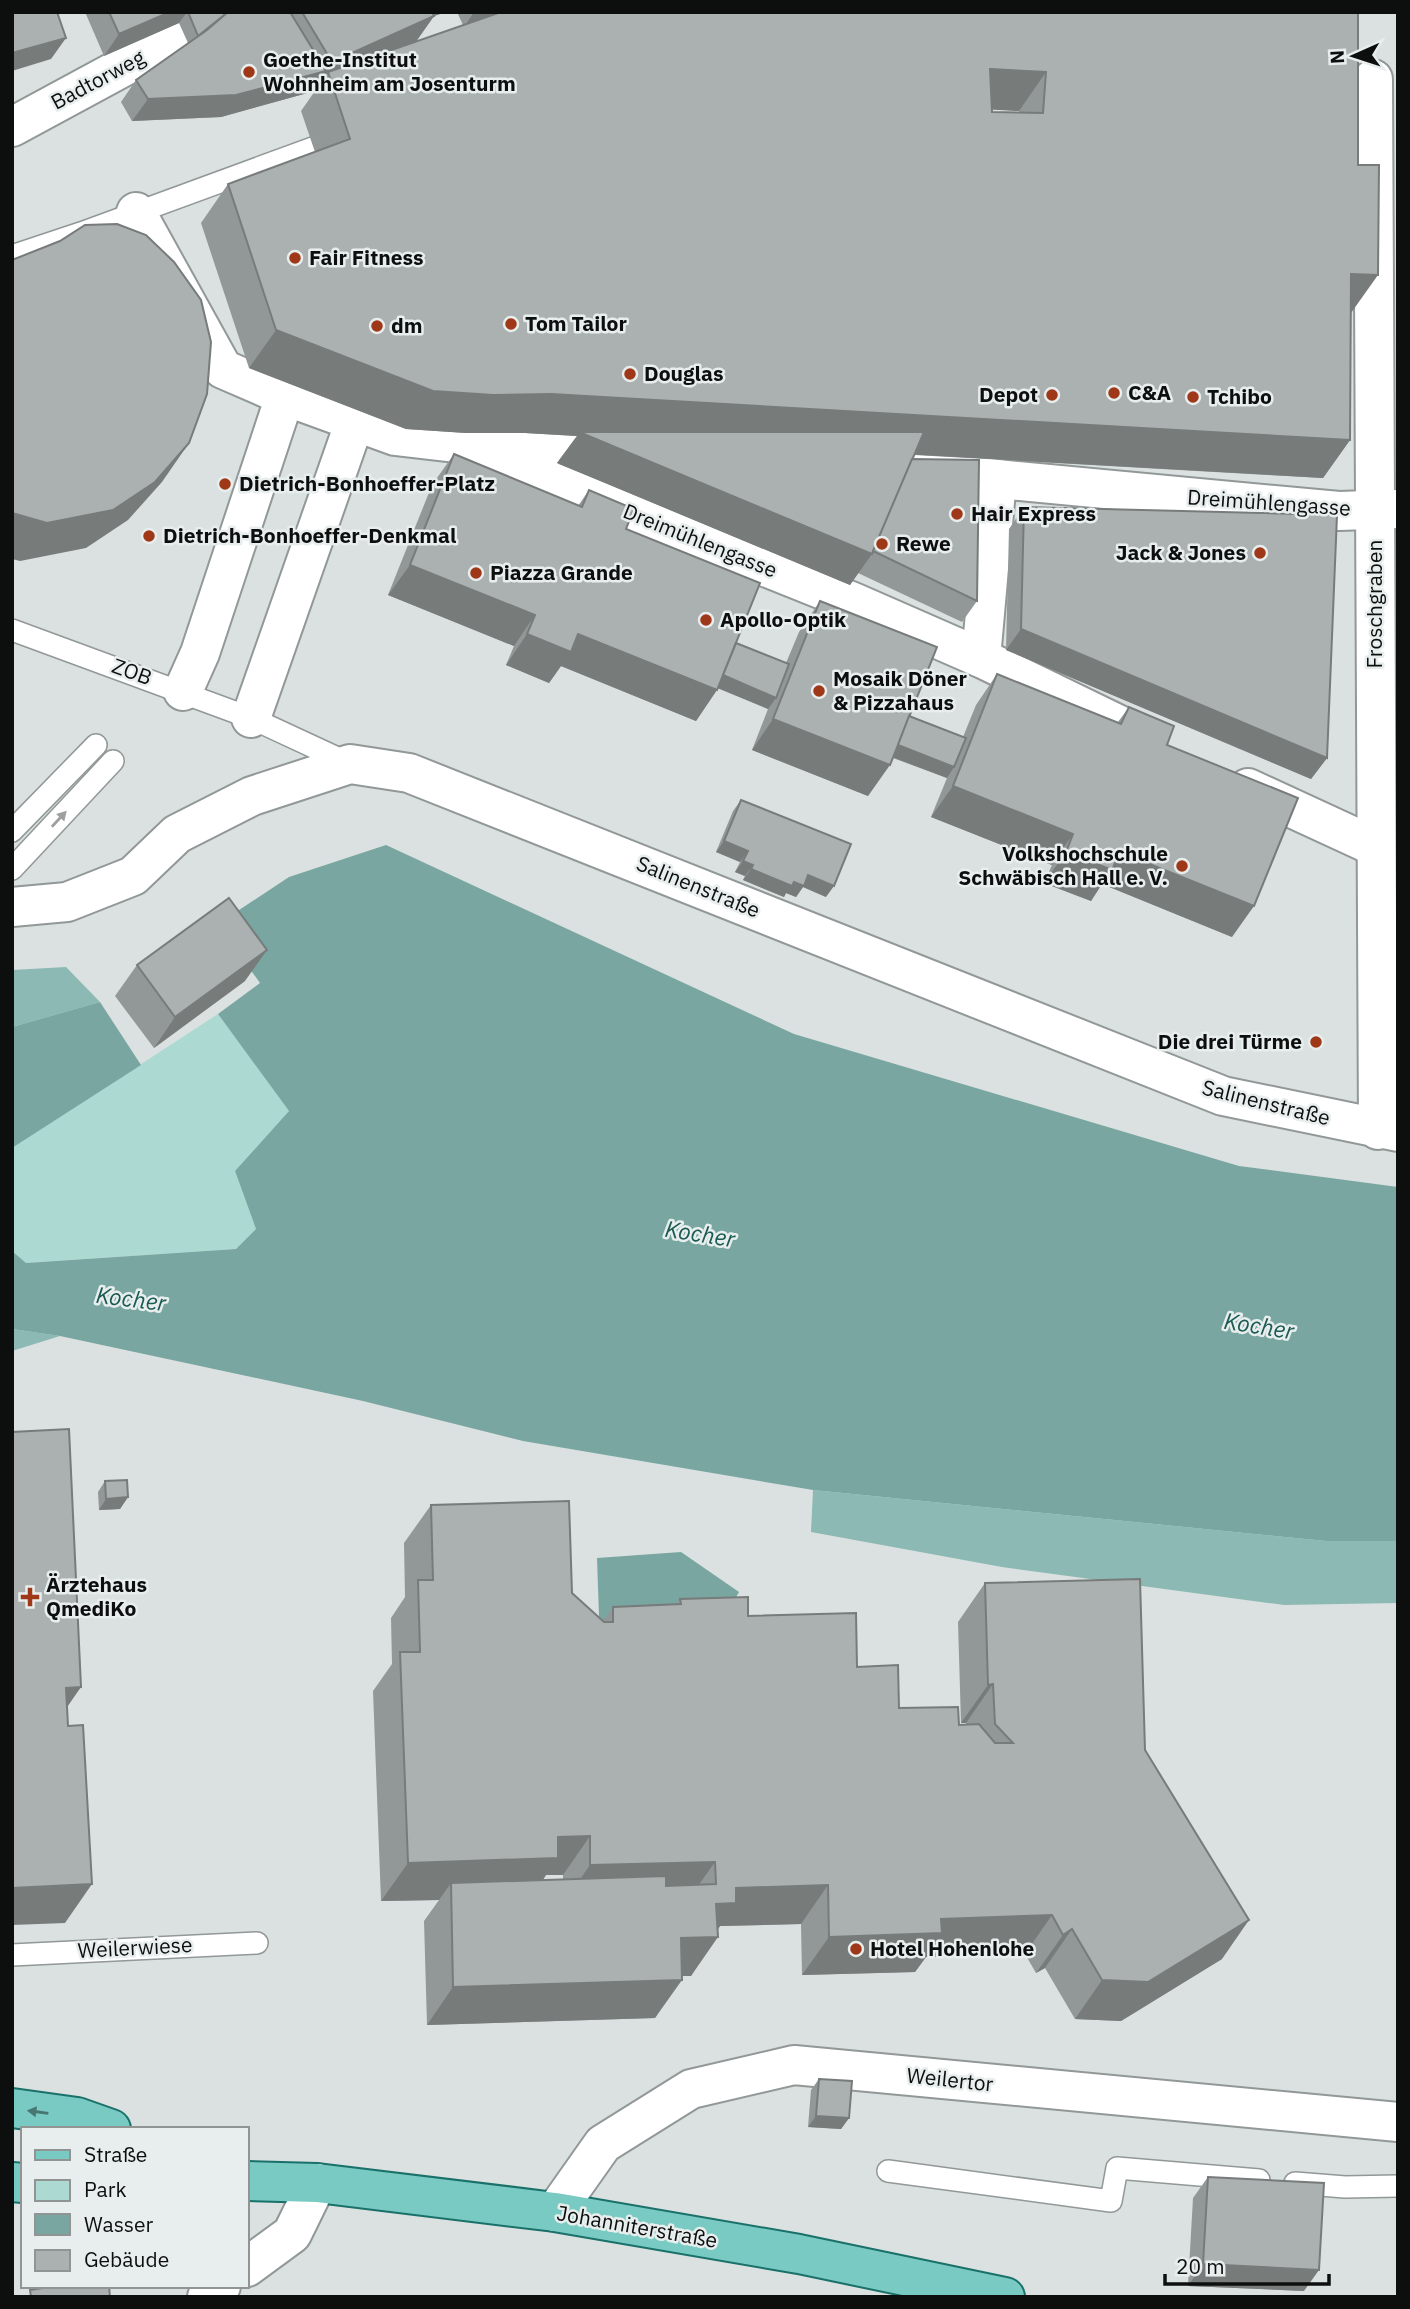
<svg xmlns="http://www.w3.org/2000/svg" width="1410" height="2309" viewBox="0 0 1410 2309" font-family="'IBM Plex Sans',sans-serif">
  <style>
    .green { fill: #add9d3 }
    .forest { fill: #8cb9b3 }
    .water { fill: #79a6a0 }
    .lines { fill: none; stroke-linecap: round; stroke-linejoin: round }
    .lane-casing { stroke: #919897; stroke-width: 24 }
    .street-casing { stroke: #919897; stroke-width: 42 }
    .primary-casing { stroke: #19716a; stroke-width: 42 }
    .lane { stroke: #fff; stroke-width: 21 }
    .street { stroke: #fff; stroke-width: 38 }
    .primary { stroke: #79cac3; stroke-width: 38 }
    .wall { fill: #929897; fill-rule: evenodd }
    .shaded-wall { fill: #777c7b }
    .building { fill: #aab1b0; stroke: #777c7b; stroke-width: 2; fill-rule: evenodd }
    .oneway { fill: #9e9f9f }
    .oneway2 { fill: #487672 }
    .poi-dot { fill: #9f3819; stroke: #e7eeed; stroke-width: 2.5 }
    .labels { text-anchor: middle; stroke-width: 5; stroke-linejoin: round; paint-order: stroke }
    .poi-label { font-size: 21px; font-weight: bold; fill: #0d0f0f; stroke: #e7eeed; text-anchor: start }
    .street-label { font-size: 21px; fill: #0d0f0f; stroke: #e7eeed }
    .water-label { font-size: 23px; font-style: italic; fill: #1c5a54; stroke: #e7eeed }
  </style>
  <rect width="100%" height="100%" fill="#dae1e0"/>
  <!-- green -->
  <polygon class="green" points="218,1014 289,1111 235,1171 256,1229 236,1249 25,1263 12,1251 12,1148"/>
  <!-- forest -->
  <g class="forest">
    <polygon points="66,967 100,1002 12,1027 12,970"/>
    <polygon points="12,1329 60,1336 12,1351"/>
    <polygon points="813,1490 1326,1541 1398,1541 1398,1603 1284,1605 1002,1567 811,1532"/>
  </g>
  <!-- water -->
  <g class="water">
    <polygon points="386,845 794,1034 1239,1166 1398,1187 1398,1541 1326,1541 813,1490 523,1441 363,1401 60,1336 12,1329 12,1251 26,1263 236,1249 256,1229 235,1171 289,1111 218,1014 260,983 218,924 289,877"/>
    <polygon points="100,1002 141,1065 12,1148 12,1027"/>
    <polygon points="681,1552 739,1592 732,1604 600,1645 597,1558"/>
  </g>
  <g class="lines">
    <!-- lane casing -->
    <g class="lane-casing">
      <g id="lane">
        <polyline points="12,256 81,233 340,138"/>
        <polyline points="12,630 251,718 348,763"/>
        <polyline points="12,831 96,745"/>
        <polyline points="12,869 113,761"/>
        <polyline points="12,1955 257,1943"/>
        <polyline points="888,2171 1111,2201 1117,2168 1259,2180"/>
        <polyline points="1295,2183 1345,2187 1398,2186"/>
      </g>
    </g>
    <!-- street casing -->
    <g class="street-casing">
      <g id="street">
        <polyline points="1373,79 1378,1130"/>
        <polyline points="12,127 184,34"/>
        <polyline points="136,212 223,369 285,396 395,436 455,443 623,446"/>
        <polyline points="475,451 853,602 981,658 1140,735"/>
        <polyline points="927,463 997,479 1339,511 1398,509"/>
        <polyline points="981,658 997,479"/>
        <polyline points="183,691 200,653 285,396"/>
        <polyline points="251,718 355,421"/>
        <polyline points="1248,788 1376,847"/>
        <polyline points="12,907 67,902 133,876 177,834 252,796 350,764 409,773 1223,1096 1398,1132"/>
        <polyline points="555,2212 603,2144 691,2089 794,2065 1398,2122"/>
        <polyline points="247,2267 292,2234 317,2183"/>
        <polyline points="207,2297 221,2286"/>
      </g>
    </g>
    <!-- primary casing -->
    <g class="primary-casing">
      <g id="primary">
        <polyline points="12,2108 77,2117 111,2129"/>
        <polyline points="247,2181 317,2183 555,2212 799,2254 1005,2297"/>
        <polyline points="12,2182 23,2183"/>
      </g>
    </g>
    <!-- lane -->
    <use href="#lane" class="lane"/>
    <!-- street -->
    <use href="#street" class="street"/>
    <!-- primary -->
    <use href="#primary" class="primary"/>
  </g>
  <!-- wall -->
  <g class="wall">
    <path d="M85,12h361l-12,4 -18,26 47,-17 -6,-13h901l-7,301 -1,127 -27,38 -409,-23 -2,4 65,142 -15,21 -104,-49 -8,12 -293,-122 20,-27 -52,-3h-59l-60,-4 -157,-61 -48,-145 27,-39 87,-32 -14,-41 14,-20 -94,26 -89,4 -11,-19 15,-22 52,-37 -9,-20 -75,33zM992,109l27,2v2l-27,-1z"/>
    <polygon points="454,454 578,506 589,490 736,643 786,663 799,632 820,601 909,716 963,737 976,705 997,674 1118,722 1129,707 1167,745 1232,937 1102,884 1091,901 1044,883 1052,865 931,817 947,778 893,758 868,796 752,750 768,709 718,688 696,721 561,666 549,683 506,665 514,646 388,595 432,485"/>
    <polygon points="1024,507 1327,758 1311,779 1006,650 1009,529"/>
    <polygon points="741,800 826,897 803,887 796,897 786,893 784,897 743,880 745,876 735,872 740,862 716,852 733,811"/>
    <polygon points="137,965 245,981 154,1048 115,996"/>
    <polygon points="105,1481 128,1497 120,1509 99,1510 98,1492"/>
    <path d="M431,1505l141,88 31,28 10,-14 63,-2 4,-6 68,17 109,51 42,41 60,17 7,-1v-1h-5l-3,-101 27,-39 160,167 77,209 -101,62 -46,-2 -30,-51 -9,5 -11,-19 -99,3 -11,15 -113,3 -1,-51 -81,2 -29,50h-9l-27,42 -228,7 -3,-104 15,-21 -58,1 -8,-210 19,-27 -1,-46 14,-21 -1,-54zM546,1875h17v4l-20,1z"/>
    <polygon points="819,2079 849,2118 841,2129 808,2127 811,2090"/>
    <polygon points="1208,2177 1304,2291 1188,2286 1193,2198"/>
  </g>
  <!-- shaded-wall -->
  <g class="shaded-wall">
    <polygon points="170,12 187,12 179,23 104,56 119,34"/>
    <polygon points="414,12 446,12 434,16 412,47 328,72 315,91 311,92 221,117 132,121 148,99 326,71 332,62"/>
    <polygon points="474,12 506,12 464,27"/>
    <polygon points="66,38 51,59 12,71 12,53"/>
    <polygon points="990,69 1046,72 1019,111 963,108"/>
    <polygon points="1351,274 1378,275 1351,313"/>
    <polygon points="276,330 551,394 1350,440 1323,478 588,436 872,554 850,585 557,463 577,436 525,433 466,433 406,429 249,368"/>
    <polygon points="189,443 162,482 128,520 86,548 20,561 12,559 12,513"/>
    <polygon points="410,565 535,615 514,646 388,595"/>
    <polygon points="1021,629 1327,758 1311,779 1006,650"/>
    <polygon points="527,634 578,634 717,690 696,721 561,666 549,683 506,665"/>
    <polygon points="718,673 776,698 768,709 710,685"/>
    <polygon points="773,719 890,765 868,796 752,750"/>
    <polygon points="892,743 954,767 947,778 884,754"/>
    <polygon points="953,786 1073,834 1052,865 931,817"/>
    <polygon points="724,841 748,851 740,862 716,852"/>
    <polygon points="1066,852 1120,852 1254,906 1232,937 1102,884 1091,901 1044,883"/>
    <polygon points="743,861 753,865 745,876 735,872"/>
    <polygon points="751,869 794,882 808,875 834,886 826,897 803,887 796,897 786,893 784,897 743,880"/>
    <polygon points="267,950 245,981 154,1048 175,1017"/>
    <polygon points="128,1497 120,1509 99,1510 106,1499"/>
    <polygon points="993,1684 966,1723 961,1723 988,1685"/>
    <polygon points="81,1687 54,1726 66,1688"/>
    <polygon points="590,1836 563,1875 546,1875 531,1897 451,1883 439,1900 381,1901 408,1863 558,1837"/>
    <polygon points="715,1862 688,1900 563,1904 590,1865"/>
    <polygon points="92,1884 65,1923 12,1925 12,1888"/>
    <polygon points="828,1885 801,1924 720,1926 712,1937 718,1937 691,1976 654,1976 681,1938 716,1904 736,1888"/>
    <polygon points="1052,1915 1025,1954 926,1957 915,1972 802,1975 829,1937 941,1919"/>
    <polygon points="1249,1920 1222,1959 1121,2021 1075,2019 1102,1980"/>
    <polygon points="1072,1929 1045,1968 1036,1973 1063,1935"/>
    <polygon points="682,1980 655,2018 427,2025 453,1987"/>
    <polygon points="816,2116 849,2118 841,2129 808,2127"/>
    <polygon points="1203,2264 1319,2270 1304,2291 1188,2286"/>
  </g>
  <!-- building -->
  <g class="building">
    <polygon points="12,12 57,12 66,38 12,53"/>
    <polygon points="109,12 170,12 119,34"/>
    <polygon points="188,12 228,12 198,36"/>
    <polygon points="228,12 290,12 326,71 236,95 148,99 136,80 207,30"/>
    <polygon points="302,12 432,12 434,16 332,62"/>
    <path d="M501,12h857v153h21l-1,110 -27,-1 -1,166 -799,-46 -58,1 -60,-4 -157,-61 -48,-146 122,-45 -22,-67zM990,69l56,3 -3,41 -51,-1z"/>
    <polygon points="117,224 146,235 174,262 201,300 211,342 207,394 189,443 155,482 113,510 47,523 12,513 12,260 60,241 85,225"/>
    <polygon points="579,432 924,432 872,554"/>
    <polygon points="454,454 582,507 589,490 634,509 626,529 760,583 717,690 578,634 571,652 527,634 535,615 410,565"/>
    <polygon points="912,459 979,460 977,601 873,551"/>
    <polygon points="1024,507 1337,515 1327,758 1021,629"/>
    <polygon points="820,601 937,647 890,765 773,719"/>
    <polygon points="736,643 789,664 776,698 723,675"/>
    <polygon points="997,674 1121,724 1129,707 1174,726 1167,745 1298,798 1254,906 1120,852 1112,870 1066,852 1073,834 953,786"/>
    <polygon points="909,716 966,738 954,767 898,745"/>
    <polygon points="741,800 851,844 834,886 808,875 804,886 794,882 792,886 751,869 753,865 743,861 748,851 724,841"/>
    <polygon points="229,898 267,950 175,1017 137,965"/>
    <polygon points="69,1429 81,1687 66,1688 68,1726 83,1725 92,1884 12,1888 12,1432"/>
    <polygon points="127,1480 128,1497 106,1499 105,1481"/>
    <polygon points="569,1501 572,1593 604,1622 613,1622 613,1607 681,1604 680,1599 748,1597 748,1616 856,1613 857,1667 898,1665 899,1708 958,1707 959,1725 979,1724 995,1743 1013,1743 995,1724 993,1684 988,1685 985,1583 1140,1579 1145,1750 1249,1920 1148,1982 1102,1980 1072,1929 1063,1935 1052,1915 941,1919 942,1933 829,1937 828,1885 736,1888 736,1903 716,1904 718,1937 681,1938 682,1980 453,1987 451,1883 666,1876 666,1886 716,1884 715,1862 590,1865 590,1836 558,1837 558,1858 408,1863 400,1652 420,1652 418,1580 433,1580 431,1505"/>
    <polygon points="819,2079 852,2081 849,2118 816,2116"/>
    <polygon points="1208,2177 1324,2183 1319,2270 1203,2264"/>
    <polygon points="55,2286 109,2286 110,2297 31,2297 30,2290"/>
  </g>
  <!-- one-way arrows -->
  <defs><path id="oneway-solid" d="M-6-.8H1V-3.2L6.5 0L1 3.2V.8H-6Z" transform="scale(1.75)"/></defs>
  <use class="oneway" href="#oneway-solid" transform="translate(59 819) rotate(-47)"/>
  <use class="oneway2" href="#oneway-solid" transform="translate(38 2112) rotate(-172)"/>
  <!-- markers -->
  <g class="poi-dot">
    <circle cx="249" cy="72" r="7"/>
    <circle cx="295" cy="258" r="7"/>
    <circle cx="511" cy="324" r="7"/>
    <circle cx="377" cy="326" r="7"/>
    <circle cx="630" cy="374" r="7"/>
    <circle cx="1114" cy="393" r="7"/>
    <circle cx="1052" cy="395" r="7"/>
    <circle cx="1193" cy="397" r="7"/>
    <circle cx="225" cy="484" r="7"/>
    <circle cx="957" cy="514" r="7"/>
    <circle cx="149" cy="536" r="7"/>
    <circle cx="882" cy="544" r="7"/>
    <circle cx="1260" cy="553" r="7"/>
    <circle cx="476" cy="573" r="7"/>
    <circle cx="706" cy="620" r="7"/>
    <circle cx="819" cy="691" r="7"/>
    <circle cx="1182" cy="866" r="7"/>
    <circle cx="1316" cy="1042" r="7"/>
    <path d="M26.5 1586.5h7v7h7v7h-7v7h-7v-7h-7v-7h7z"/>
    <circle cx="856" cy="1949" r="7"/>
  </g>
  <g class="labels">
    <!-- poi labels -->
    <g class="poi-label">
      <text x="263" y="67">Goethe-Institut<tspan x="263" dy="24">Wohnheim am Josenturm</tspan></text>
      <text x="309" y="265">Fair Fitness</text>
      <text x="525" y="331">Tom Tailor</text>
      <text x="391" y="333">dm</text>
      <text x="644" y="381">Douglas</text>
      <text x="1128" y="400">C&amp;A</text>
      <text x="1038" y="402" text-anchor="end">Depot</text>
      <text x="1207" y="404">Tchibo</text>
      <text x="239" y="491">Dietrich-Bonhoeffer-Platz</text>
      <text x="971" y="521">Hair Express</text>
      <text x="163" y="543">Dietrich-Bonhoeffer-Denkmal</text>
      <text x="896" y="551">Rewe</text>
      <text x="1246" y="560" text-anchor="end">Jack &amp; Jones</text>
      <text x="490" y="580">Piazza Grande</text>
      <text x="720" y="627">Apollo-Optik</text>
      <text x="833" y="686">Mosaik Döner<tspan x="833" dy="24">&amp; Pizzahaus</tspan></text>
      <text x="1168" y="861" text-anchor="end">Volkshochschule<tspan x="1168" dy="24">Schwäbisch Hall e. V.</tspan></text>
      <text x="1302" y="1049" text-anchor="end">Die drei Türme</text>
      <text x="46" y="1592">Ärztehaus<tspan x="46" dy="24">QmediKo</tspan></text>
      <text x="870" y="1956">Hotel Hohenlohe</text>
    </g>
    <!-- street labels -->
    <g class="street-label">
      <text transform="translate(98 80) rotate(-28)" y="7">Badtorweg</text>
      <text transform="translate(1269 503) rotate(4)" y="7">Dreimühlengasse</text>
      <text transform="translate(700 541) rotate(22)" y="7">Dreimühlengasse</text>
      <text transform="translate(1375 604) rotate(-90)" y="7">Froschgraben</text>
      <text transform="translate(132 672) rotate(20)" y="7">ZOB</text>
      <text transform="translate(698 887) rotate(22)" y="7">Salinenstraße</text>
      <text transform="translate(1266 1103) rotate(14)" y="7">Salinenstraße</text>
      <text transform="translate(135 1948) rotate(-3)" y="7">Weilerwiese</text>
      <text transform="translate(950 2080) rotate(6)" y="7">Weilertor</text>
      <text transform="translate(637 2227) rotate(10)" y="7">Johanniterstraße</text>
    </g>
    <!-- water labels -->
    <g class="water-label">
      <text transform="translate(700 1234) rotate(9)" y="8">Kocher</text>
      <text transform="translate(131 1299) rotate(7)" y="8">Kocher</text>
      <text transform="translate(1259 1326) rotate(9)" y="8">Kocher</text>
    </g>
  </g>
  <!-- border -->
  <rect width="1410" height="2309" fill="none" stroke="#0d0f0f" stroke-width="28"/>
  <!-- legend -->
  <rect x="21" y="2127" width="228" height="161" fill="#e7eeed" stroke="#909594" stroke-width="2"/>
  <rect x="35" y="2150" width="35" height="10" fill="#79cac3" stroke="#909594" stroke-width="2"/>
  <text x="84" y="2162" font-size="21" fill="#0d0f0f">Straße</text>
  <rect x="35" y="2180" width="35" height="21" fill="#add9d3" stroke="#909594" stroke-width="2"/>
  <text x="84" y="2197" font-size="21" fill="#0d0f0f">Park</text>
  <rect x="35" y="2214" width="35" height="21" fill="#79a6a0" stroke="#909594" stroke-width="2"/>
  <text x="84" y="2232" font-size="21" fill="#0d0f0f">Wasser</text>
  <rect x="35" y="2250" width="35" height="21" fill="#aab1b0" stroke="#909594" stroke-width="2"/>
  <text x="84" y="2267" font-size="21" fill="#0d0f0f">Gebäude</text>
  <!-- north arrow -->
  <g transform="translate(1354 56) rotate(267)" stroke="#e7eeed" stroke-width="5" paint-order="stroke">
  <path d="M0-5L12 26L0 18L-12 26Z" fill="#0d0f0f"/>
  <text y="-10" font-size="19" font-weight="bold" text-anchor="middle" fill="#0d0f0f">N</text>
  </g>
  <!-- scale -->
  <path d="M1165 2274v10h164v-10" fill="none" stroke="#0d0f0f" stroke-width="3.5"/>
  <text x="1176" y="2274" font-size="21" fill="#0d0f0f" stroke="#e7eeed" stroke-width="5" paint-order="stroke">20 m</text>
</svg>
